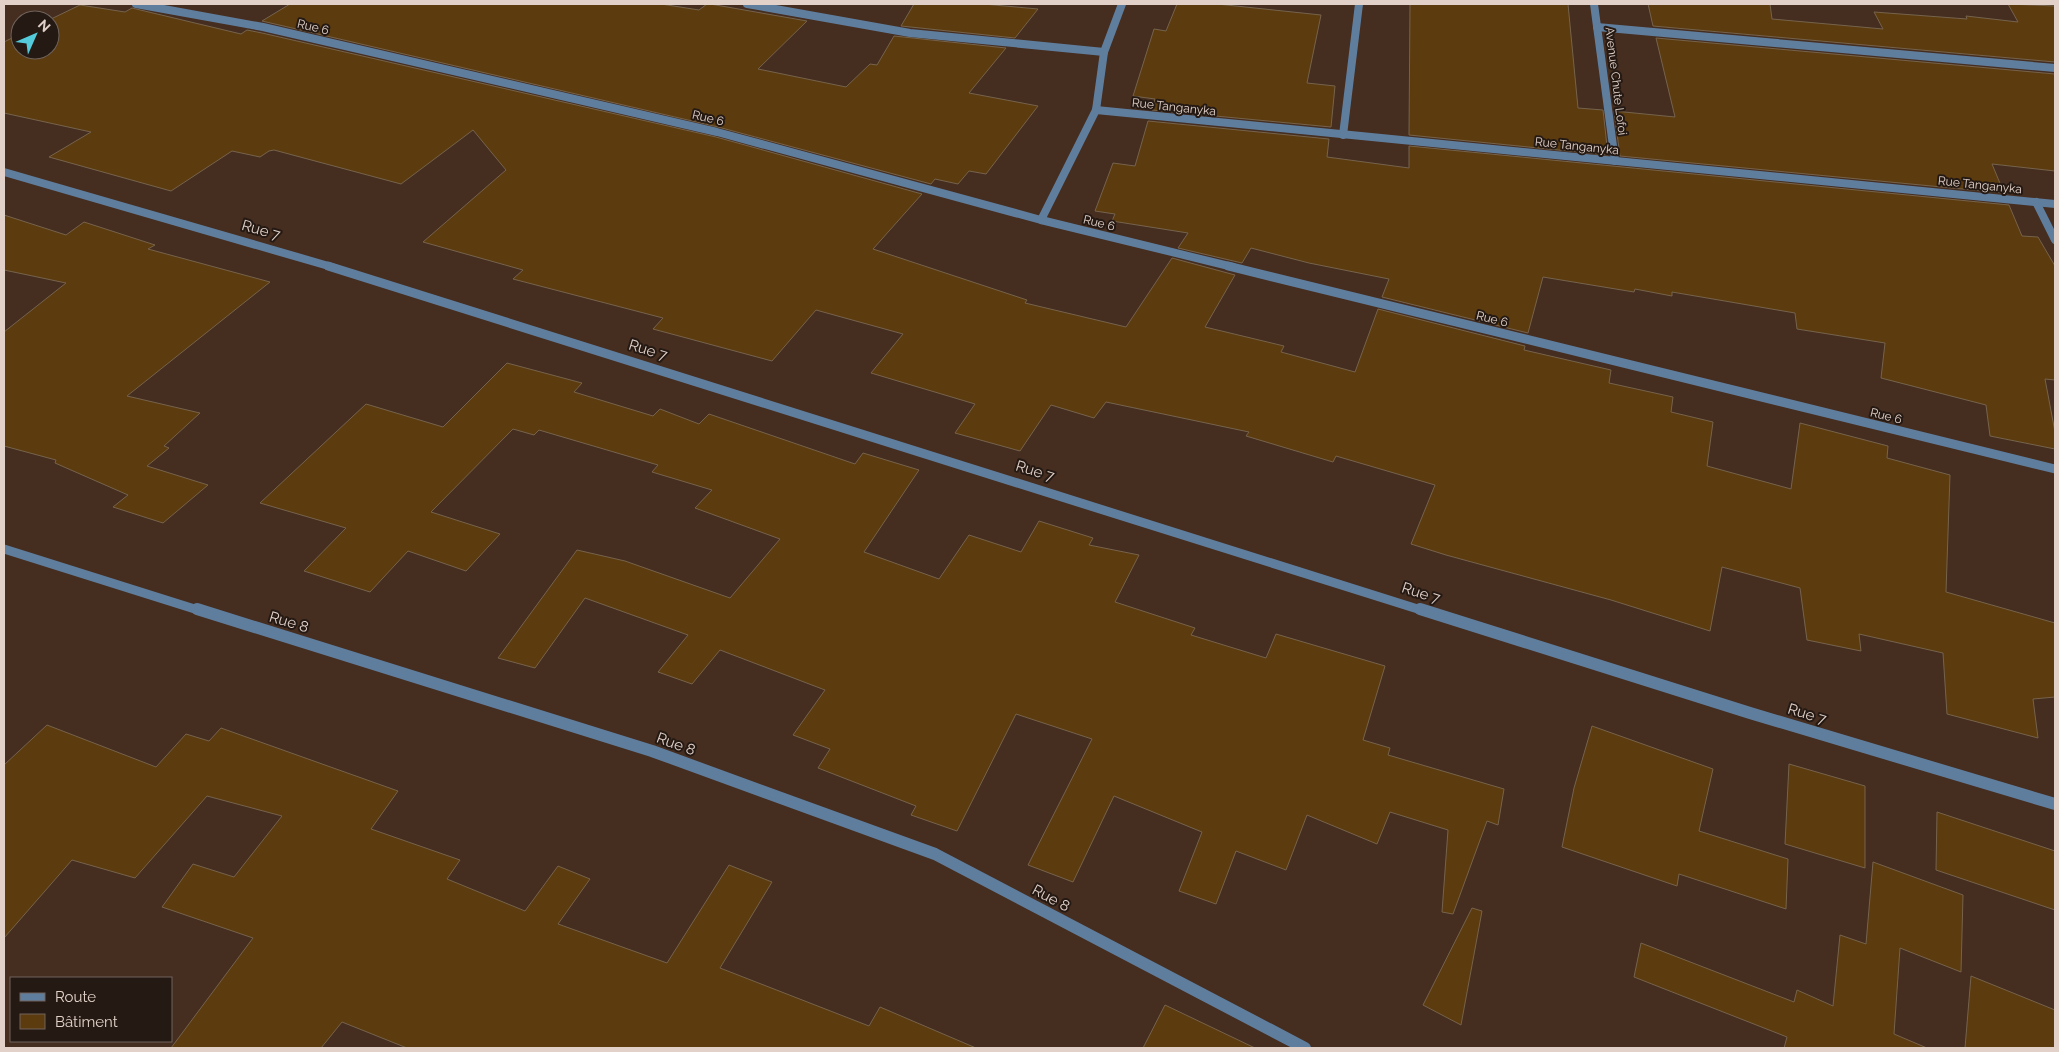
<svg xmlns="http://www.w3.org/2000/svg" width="2059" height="1052" viewBox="0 0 2059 1052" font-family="Raleway,sans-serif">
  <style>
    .building { fill: #5c3c0e; stroke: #76634c }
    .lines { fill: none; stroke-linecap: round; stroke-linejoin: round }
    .minor-far2 { stroke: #5f7e9e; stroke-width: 8 }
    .minor-far1 { stroke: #5f7e9e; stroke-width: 9 }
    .minor { stroke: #5f7e9e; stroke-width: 12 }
    .labels { text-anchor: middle; stroke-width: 4; stroke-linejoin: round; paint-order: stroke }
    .far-street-label { font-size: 12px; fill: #e1d1c9; stroke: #241913 }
    .street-label { font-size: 15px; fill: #e1d1c9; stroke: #241913 }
  </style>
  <rect width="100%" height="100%" fill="#452d20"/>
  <!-- building -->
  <g class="building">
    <polygon points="290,4 661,4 699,10 707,4 710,4 807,21 758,69 846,87 870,64 877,65 894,36 1006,48 969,93 1038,106 986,174 969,171 958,184 935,179 931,184 718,127 262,21"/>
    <polygon points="914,4 983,4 1038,9 1015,38 901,26"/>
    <polygon points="1177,4 1217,4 1321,15 1307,83 1335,86 1331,127 1152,110 1155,99 1133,96 1154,29 1166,31"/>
    <polygon points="1410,4 1568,4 1578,108 1603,110 1608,155 1409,135"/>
    <polygon points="1648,4 1770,4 1772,19 1883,29 1874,12 1967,19 1966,16 2018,22 2008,4 2055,6 2055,62 1653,26"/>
    <polygon points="80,5 125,12 132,8 241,34 247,30 262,33 716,137 922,194 873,249 1027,300 1025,303 1126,327 1172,258 1235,275 1205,327 1284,346 1281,352 1355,372 1378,309 1525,346 1524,350 1611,370 1609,383 1673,397 1671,412 1713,422 1707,466 1791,489 1800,423 1888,446 1887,458 1950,475 1946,592 2055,623 2055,697 2033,699 2038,738 1947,714 1943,653 1859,634 1861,651 1807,640 1800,588 1722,567 1710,631 1611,600 1446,555 1411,544 1435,485 1336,456 1333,462 1246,436 1249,432 1106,402 1094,418 1051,405 1020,451 955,433 975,404 871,373 903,334 816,310 772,361 653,329 663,318 513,279 523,270 423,242 506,170 473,130 401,184 274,150 269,151 260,157 232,151 171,191 49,157 91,132 4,113 4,42 20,34 20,50 50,50 49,20"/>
    <polygon points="1656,38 2055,74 2055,171 1992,164 2004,193 1620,156 1614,111 1675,117"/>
    <polygon points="1148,121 1329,139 1327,157 1409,168 1409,146 2009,205 2022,236 2038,237 2055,266 2055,380 2045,379 2055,432 2055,449 1990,436 1986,405 1881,378 1885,343 1797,329 1795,313 1672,292 1672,296 1635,289 1634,292 1543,277 1528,333 1382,297 1389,279 1309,263 1251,248 1242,263 1178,248 1188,233 1112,221 1115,214 1095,211 1113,163 1135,166"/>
    <polygon points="4,215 66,235 84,222 155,245 148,249 270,282 127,396 200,413 164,446 169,448 147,466 208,485 163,523 113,507 128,495 55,463 56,460 4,446 4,332 66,283 4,270"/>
    <polygon points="507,363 582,383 574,392 653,416 660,409 699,424 709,414 855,464 863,453 919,470 864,552 939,579 969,535 1021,552 1039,521 1093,538 1089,545 1139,555 1115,602 1195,628 1191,635 1266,658 1276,634 1385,666 1363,740 1390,748 1388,755 1504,789 1498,825 1487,821 1453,914 1442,912 1448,830 1390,812 1377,844 1307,815 1286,870 1236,851 1216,904 1179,891 1202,832 1114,796 1073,882 1028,865 1092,739 1016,714 957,831 911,815 916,806 818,768 830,749 793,735 825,690 720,650 692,684 658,672 688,635 585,598 535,668 498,658 577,550 625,561 730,598 780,539 695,508 712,490 652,472 658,465 539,430 534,435 513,429 431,512 500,534 466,571 408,551 370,592 304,571 346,528 260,503 366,404 443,427"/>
    <polygon points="47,725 156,767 186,734 209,741 221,728 398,791 371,829 460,860 447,879 525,911 558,866 590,879 558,924 667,963 729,865 772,882 720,968 869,1026 880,1007 976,1048 407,1048 342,1022 321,1048 171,1048 253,938 162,907 193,864 234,877 282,816 207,796 135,878 72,860 4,938 4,765"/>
    <polygon points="1592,726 1713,769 1699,831 1788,859 1786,909 1679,874 1677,886 1562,847 1574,788"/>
    <polygon points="1789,764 1865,786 1865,868 1785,844"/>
    <polygon points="1937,812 2055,851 2055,910 1936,870"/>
    <polygon points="1873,862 1963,895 1961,972 1900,948 1894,1034 1927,1048 1784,1048 1787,1037 1634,977 1641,943 1794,1002 1797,990 1833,1006 1840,935 1866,944"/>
    <polygon points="1472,908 1482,911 1461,1025 1423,1005"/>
    <polygon points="1971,976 2055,1010 2055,1048 1965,1048"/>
    <polygon points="1165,1005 1255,1048 1143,1048"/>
  </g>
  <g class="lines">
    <!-- minor-far2 -->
    <g class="minor-far2">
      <polyline points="136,4 263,27 717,132 1041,220 1233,267"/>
      <polyline points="747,4 910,33 1104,52"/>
      <polyline points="1594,4 1615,161"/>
      <polyline points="1597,27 2055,68"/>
      <polyline points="1096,110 2055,204"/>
      <polyline points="1343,135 1359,4"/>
      <polyline points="4,172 332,267"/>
      <polyline points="2036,202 2055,240"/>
      <polyline points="1041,220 1096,110 1104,52 1122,4"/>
    </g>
    <!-- minor-far1 -->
    <g class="minor-far1">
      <polyline points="328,266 1424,611"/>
      <polyline points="1228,266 2055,469"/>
      <polyline points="4,549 201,611"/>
    </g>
    <!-- minor -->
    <g class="minor">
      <polyline points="197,609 652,751 935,854 1305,1048"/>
      <polyline points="1420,609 1750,713 2055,804"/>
    </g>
  </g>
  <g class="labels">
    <!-- far-street labels -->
    <g class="far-street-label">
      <text transform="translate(313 27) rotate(13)" y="4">Rue 6</text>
      <text transform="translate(1616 81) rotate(83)" y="4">Avenue Chute Lofoi</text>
      <text transform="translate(1174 107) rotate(6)" y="4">Rue Tanganyka</text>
      <text transform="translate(708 118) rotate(13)" y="4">Rue 6</text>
      <text transform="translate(1577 146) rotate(6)" y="4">Rue Tanganyka</text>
      <text transform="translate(1980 185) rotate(6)" y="4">Rue Tanganyka</text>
      <text transform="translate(1099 223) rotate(14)" y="4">Rue 6</text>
      <text transform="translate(1492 319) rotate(14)" y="4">Rue 6</text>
      <text transform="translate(1886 416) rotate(14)" y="4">Rue 6</text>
    </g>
    <!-- street labels -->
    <g class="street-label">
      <text transform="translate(261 230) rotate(16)" y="5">Rue 7</text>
      <text transform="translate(648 350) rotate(17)" y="5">Rue 7</text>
      <text transform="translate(1035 471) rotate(17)" y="5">Rue 7</text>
      <text transform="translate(1421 593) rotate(18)" y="5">Rue 7</text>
      <text transform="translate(289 622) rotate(17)" y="5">Rue 8</text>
      <text transform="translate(1807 714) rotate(17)" y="5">Rue 7</text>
      <text transform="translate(676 744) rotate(20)" y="5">Rue 8</text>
      <text transform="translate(1051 898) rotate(28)" y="5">Rue 8</text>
    </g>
  </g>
  <!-- border -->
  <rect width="2059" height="1052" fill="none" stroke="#e1d1c9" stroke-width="10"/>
  <!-- legend -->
  <rect x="10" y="977" width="162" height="65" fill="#241913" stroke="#70635c"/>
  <rect x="20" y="993" width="25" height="8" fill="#5f7e9e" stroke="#70635c"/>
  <text x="55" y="1002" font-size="15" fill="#e1d1c9">Route</text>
  <rect x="20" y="1014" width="25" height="15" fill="#5c3c0e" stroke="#70635c"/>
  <text x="55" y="1027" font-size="15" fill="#e1d1c9">Bâtiment</text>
  <!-- north arrow -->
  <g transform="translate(35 35) rotate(45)"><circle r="24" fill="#241913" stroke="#70635c"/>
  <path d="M0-4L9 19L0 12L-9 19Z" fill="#53cbda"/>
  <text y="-8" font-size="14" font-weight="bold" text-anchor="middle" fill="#e1d1c9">N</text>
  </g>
</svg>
